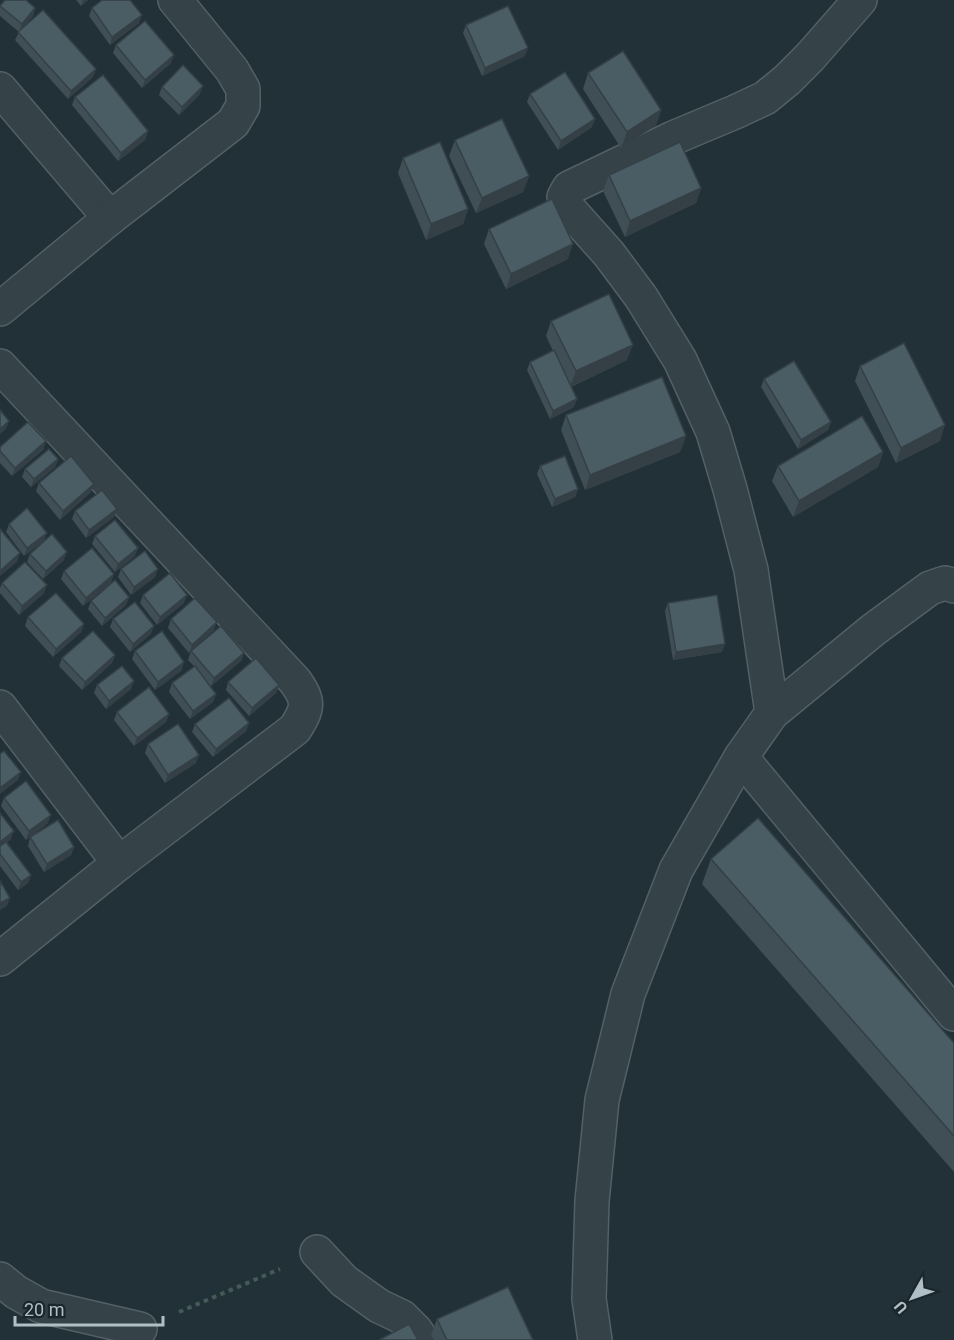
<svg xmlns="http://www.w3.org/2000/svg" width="954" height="1340" viewBox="0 0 954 1340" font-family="Roboto,sans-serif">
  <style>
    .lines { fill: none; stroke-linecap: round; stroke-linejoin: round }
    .street-casing { stroke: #536066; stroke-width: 36 }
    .path { stroke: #455a57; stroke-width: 4; stroke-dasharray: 4.5 4.5; stroke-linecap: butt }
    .street { stroke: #354248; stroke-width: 33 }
    .wall { fill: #404f56 }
    .shaded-wall { fill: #344046 }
    .building { fill: #4a5c64; stroke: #344046; stroke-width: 1.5 }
  </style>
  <rect width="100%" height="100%" fill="#223138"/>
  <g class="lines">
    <!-- street casing -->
    <g class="street-casing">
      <g id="street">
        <polyline points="0,89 110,218"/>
        <polyline points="0,309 110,218 233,123 243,106 243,89 232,70 175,0"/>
        <path d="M0,366l295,315c15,21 13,27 0,48l-176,134 -119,96"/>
        <polyline points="954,586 945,583 930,588 873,630 772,713 741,757 954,1014"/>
        <polyline points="0,707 119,863"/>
        <polyline points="772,713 751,570 730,489 713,432 680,360 641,297 609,254 567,207 564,197 569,188 673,138 735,112 765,98 787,80 810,57 860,0"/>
        <polyline points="317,1252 344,1281 379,1306 402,1317 416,1331 422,1340"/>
        <polyline points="0,1279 16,1292 41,1306 140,1329"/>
        <polyline points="595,1340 589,1299 592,1201 602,1100 628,994 676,870 741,757"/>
      </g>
    </g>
    <!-- path -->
    <polyline class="path" points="179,1312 280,1269"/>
    <!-- street -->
    <use href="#street" class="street"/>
  </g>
  <!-- wall -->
  <g class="wall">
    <polygon points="76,0 88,0 81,6"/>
    <polygon points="0,6 35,8 33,16 20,31 96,69 93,77 68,99 15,40 19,32 0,16"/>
    <polygon points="92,8 139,23 110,45 89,16"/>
    <polygon points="466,25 525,56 482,76 463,33"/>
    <polygon points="116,45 171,63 142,88 113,53"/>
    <polygon points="588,73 661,110 656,125 621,148 583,89"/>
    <polygon points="162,87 200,94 179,115 159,95"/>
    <polygon points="530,94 592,127 558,150 527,102"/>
    <polygon points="75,97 148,131 145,140 118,161 72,105"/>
    <polygon points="455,140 529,176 523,192 476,213 449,156"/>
    <polygon points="403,158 468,209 463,224 426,240 398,173"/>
    <polygon points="609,175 701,188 696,203 625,237 603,191"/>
    <polygon points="489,229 568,259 506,289 484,244"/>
    <polygon points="551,321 627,360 571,387 574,407 550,419 527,370 530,362 553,351 546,336"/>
    <polygon points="860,366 940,441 896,463 855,381"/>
    <polygon points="764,379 831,422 828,430 798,449 761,387"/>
    <polygon points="566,415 686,436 680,452 585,490 561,430"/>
    <polygon points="46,441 43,450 12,476 0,463 0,447"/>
    <polygon points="883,452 878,467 793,517 772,481 778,466"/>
    <polygon points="58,459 55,467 31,487 22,477 25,469"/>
    <polygon points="540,466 578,489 575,497 552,507 537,474"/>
    <polygon points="39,483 91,492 60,520 36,491"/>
    <polygon points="117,509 114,517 86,538 72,519 75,511"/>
    <polygon points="9,524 44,541 24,556 6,532"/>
    <polygon points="95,536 135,556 115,572 92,544"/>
    <polygon points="30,554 64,560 43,579 27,562"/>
    <polygon points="121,569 158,569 155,577 131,595 118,577"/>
    <polygon points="64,571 111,583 83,606 61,579"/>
    <polygon points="2,583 44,593 19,615 0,593 0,588"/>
    <polygon points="143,595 184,603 157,625 140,603"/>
    <polygon points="129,597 126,605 102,626 88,609 91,601"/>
    <polygon points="668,603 722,652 673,660 665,611"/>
    <polygon points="28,617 84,624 81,632 53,657 25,626"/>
    <polygon points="113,619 151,634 130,652 110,627"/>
    <polygon points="171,619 214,630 189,653 168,628"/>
    <polygon points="135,651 184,662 181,671 155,690 132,659"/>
    <polygon points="191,651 244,653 241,661 211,686 216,694 213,702 190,719 169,692 172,683 194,666 188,660"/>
    <polygon points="115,655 112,663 82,690 59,666 62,658"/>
    <polygon points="228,682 279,685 276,693 249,716 226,690"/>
    <polygon points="97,685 131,689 106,709 94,693"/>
    <polygon points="117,712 169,714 166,722 134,746 114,720"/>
    <polygon points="249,723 246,731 213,757 192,732 195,724"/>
    <polygon points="148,744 196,763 165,783 145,753"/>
    <polygon points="4,798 48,823 26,840 1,806"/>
    <polygon points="0,813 11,839 7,842 31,875 28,883 18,890 0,866"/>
    <polygon points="30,837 74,847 71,855 44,872 28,846"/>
    <polygon points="711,859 954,1043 954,1172 702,884"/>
    <polygon points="437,1319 533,1340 434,1340 431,1335"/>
  </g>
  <!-- shaded-wall -->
  <g class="shaded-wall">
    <polygon points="83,0 88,0 81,6"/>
    <polygon points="35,8 33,16 19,32 22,24"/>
    <polygon points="142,15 139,23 110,45 112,37"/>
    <polygon points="528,48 525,56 482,76 485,68"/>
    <polygon points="174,55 171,63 142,88 145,80"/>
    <polygon points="96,69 93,77 68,99 71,91"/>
    <polygon points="203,86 200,94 179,115 182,107"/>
    <polygon points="661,110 656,125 621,148 627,132"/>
    <polygon points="595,119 592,127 558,150 561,141"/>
    <polygon points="148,131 145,140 118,161 121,153"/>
    <polygon points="529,176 523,192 476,213 482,198"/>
    <polygon points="701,188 696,203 625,237 630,221"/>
    <polygon points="468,209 463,224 426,240 431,224"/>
    <polygon points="573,244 568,259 506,289 511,274"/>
    <polygon points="633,345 627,360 570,387 576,371"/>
    <polygon points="577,399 574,407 550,419 553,411"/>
    <polygon points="9,421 6,429 0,434 0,429"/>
    <polygon points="831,422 828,430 798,449 801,440"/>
    <polygon points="945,425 940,441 896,463 901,448"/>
    <polygon points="686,436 680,452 585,490 590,475"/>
    <polygon points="46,441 43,450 12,476 15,468"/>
    <polygon points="883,452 878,467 793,517 799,501"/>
    <polygon points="58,459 55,467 31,487 34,479"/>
    <polygon points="94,484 91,492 60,520 63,511"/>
    <polygon points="578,489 575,497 552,507 555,499"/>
    <polygon points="117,509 114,517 86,538 89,530"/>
    <polygon points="47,533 44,541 24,556 27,548"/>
    <polygon points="138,548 135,556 115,572 118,564"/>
    <polygon points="67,552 64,560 43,579 46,571"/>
    <polygon points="20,553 17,562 0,576 0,571"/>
    <polygon points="158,569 155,577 131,595 134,587"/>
    <polygon points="114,574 111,583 83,606 86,598"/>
    <polygon points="47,585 44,593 19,615 22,606"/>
    <polygon points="187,595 184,603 157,625 160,617"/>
    <polygon points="129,597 126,605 102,626 105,618"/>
    <polygon points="217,622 214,630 189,653 192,645"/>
    <polygon points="84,624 81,632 53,657 56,649"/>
    <polygon points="154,626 151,634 130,652 133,644"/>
    <polygon points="725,644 722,652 673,660 676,652"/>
    <polygon points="244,653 241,661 211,686 214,678"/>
    <polygon points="115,655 112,663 82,690 85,682"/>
    <polygon points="184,662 181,671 155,690 158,682"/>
    <polygon points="134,681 131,689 106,709 109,701"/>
    <polygon points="279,685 276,693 249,716 252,708"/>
    <polygon points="216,694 213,702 190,719 193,711"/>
    <polygon points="169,714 166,722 134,746 137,738"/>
    <polygon points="249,723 246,731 213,757 216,749"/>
    <polygon points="199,755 196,763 165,783 168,775"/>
    <polygon points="21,772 18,780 0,794 0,788"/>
    <polygon points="51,815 48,823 26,840 29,831"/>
    <polygon points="14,831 11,839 0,848 0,842"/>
    <polygon points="74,847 71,855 44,872 47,864"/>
    <polygon points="31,875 28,883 18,890 21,882"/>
    <polygon points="10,898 7,906 0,910 0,903"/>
  </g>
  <!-- building -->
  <g class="building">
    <polygon points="5,0 26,0 35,8 22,24 0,6"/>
    <polygon points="102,0 130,0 142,15 112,37 92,8"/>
    <polygon points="508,6 528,48 485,68 466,25"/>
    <polygon points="43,10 96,69 71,91 18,32"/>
    <polygon points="145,21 174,55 145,80 116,45"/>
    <polygon points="623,51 661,110 627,132 588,73"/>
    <polygon points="183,65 203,86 182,107 162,87"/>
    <polygon points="565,72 595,119 561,141 530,94"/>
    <polygon points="103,75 148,131 121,153 75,97"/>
    <polygon points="502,119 529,176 482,198 455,140"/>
    <polygon points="440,142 468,209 431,224 403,158"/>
    <polygon points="680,142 701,188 630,221 609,175"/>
    <polygon points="552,199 573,244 511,274 489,229"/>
    <polygon points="609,294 633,345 576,371 551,321"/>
    <polygon points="904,343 945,425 901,448 860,366"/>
    <polygon points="554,350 577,399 553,411 530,362"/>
    <polygon points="794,361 831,422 801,440 764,379"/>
    <polygon points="662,377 686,436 590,475 566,415"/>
    <polygon points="0,410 9,421 0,429"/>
    <polygon points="862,416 883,452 799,501 778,466"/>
    <polygon points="28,422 46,441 15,468 0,451 0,447"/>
    <polygon points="49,449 58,459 34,479 25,469"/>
    <polygon points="71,456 94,484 63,511 39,483"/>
    <polygon points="565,456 578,489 555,499 540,466"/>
    <polygon points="102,490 117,509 89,530 75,511"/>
    <polygon points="27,508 47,533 27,548 9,524"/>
    <polygon points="115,520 138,548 118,564 95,536"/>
    <polygon points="0,529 20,553 0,571"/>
    <polygon points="52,534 67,552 46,571 30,554"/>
    <polygon points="92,548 114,574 86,598 64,571"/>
    <polygon points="145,551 158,569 134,587 121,569"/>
    <polygon points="25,562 47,585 22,606 2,583"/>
    <polygon points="170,573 187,595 160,617 143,595"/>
    <polygon points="115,580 129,597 105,618 91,601"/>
    <polygon points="56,593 84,624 56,649 28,617"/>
    <polygon points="717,595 725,644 676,652 668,603"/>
    <polygon points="195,598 217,622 192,645 171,619"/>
    <polygon points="135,602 154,626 133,644 113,619"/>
    <polygon points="221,626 244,653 214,678 191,651"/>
    <polygon points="93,631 115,655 85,682 62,658"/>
    <polygon points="162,631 184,662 158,682 135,651"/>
    <polygon points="256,658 279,685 252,708 228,682"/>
    <polygon points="122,666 134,681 109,701 97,685"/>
    <polygon points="195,666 216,694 193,711 172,683"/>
    <polygon points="149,687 169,714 137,738 117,712"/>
    <polygon points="229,698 249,723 216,749 195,724"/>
    <polygon points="178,724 199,755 168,775 148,744"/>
    <polygon points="4,751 21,772 0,788 0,754"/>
    <polygon points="26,781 51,815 29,831 4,798"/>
    <polygon points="0,813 14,831 0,842"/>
    <polygon points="758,818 954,1043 954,1136 711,859"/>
    <polygon points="58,820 74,847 47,864 30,837"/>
    <polygon points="6,842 31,875 21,882 0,854 0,846"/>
    <polygon points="0,881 10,898 0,903"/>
    <polygon points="508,1287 533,1340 447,1340 437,1319"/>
    <polygon points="409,1324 418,1340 379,1340"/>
  </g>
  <!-- north arrow -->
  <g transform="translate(912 1298) rotate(230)" stroke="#1b272d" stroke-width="4.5" paint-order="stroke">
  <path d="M0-4.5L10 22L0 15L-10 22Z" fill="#b0bec5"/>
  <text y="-9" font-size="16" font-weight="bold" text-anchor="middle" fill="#b0bec5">U</text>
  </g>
  <!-- scale -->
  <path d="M15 1316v9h148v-9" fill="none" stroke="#b0bec5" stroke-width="3"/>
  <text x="24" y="1316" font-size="18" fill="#b0bec5" stroke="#1b272d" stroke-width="4.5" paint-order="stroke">20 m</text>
</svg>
